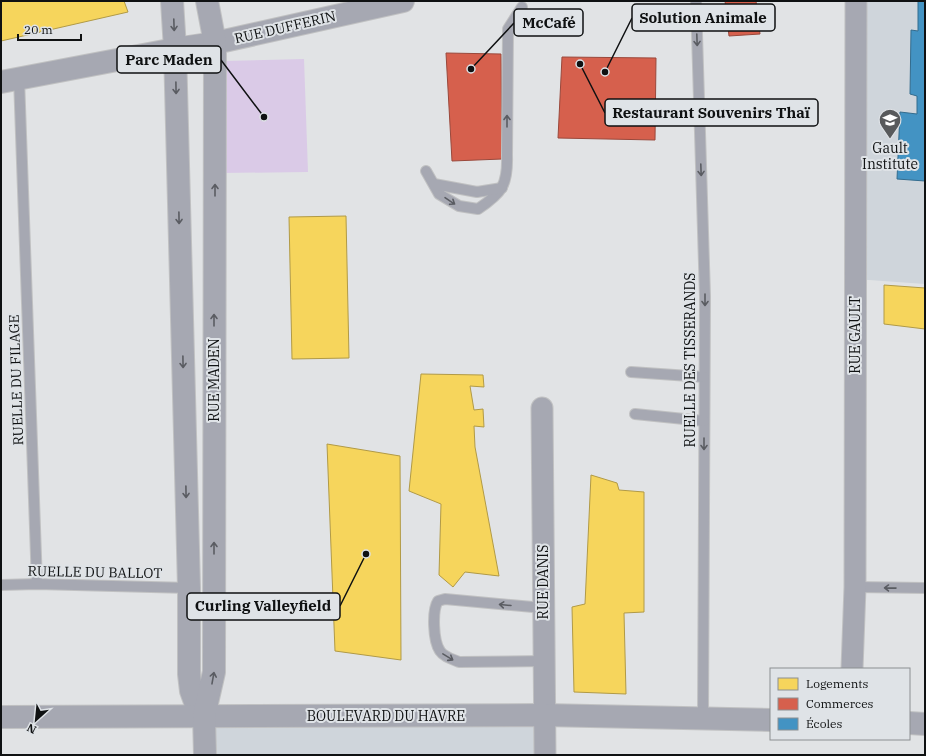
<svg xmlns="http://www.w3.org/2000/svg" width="926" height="756" viewBox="0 0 926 756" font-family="'IBM Plex Serif',serif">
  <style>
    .built { fill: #cfd5db }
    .green { fill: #dacae7 }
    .homes { fill: #f6d55c; stroke: #b19a46 }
    .shops { fill: #d6604d; stroke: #9a483b }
    .schools { fill: #4393c3; stroke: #336c8e }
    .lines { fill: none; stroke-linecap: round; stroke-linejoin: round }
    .service-casing { stroke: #c0c1c2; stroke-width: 12 }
    .minor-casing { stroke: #c0c1c2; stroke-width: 23 }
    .tertiary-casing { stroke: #c0c1c2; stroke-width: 24 }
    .service { stroke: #a6a8b2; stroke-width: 10 }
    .minor { stroke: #a6a8b2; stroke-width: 21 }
    .tertiary { stroke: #a6a8b2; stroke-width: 22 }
    .oneway { stroke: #5a5c62 }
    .labels { text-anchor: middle; stroke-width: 4; stroke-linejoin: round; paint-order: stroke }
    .street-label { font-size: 14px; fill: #0f1112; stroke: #dfe3e7 }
    .poi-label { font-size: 14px; fill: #0f1112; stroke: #dfe3e7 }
    .leader { fill: none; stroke: #0f1112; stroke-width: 1.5 }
    .callout-dot { fill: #0f1112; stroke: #dfe3e7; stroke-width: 1.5 }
    .callout { fill: #dfe3e7; stroke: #0f1112; stroke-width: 1.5 }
    .callout-label { font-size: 15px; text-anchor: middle; font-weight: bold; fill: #0f1112 }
  </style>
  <rect width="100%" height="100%" fill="#e1e3e5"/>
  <!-- built -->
  <g class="built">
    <polygon points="856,1 925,1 925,284 855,279"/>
    <polygon points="544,715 543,755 206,755 204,716"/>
  </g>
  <!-- green -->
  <polygon class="green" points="304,59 308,172 222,173 223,61"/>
  <!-- homes -->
  <g class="homes">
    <polygon points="1,1 124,1 128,12 1,41"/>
    <polygon points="346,216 349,358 292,359 289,217"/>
    <polygon points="884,285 925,288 925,329 884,324"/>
    <polygon points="421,374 483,375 484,387 470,386 474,410 483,409 484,427 474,426 475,447 499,576 465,572 453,587 439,575 441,504 409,491"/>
    <polygon points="327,444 400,456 401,660 335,651"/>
    <polygon points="591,475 617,483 619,490 644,492 644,612 624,613 626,694 574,692 572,607 585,604"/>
  </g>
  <!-- shops -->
  <g class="shops">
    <polygon points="725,1 756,1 760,34 729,36"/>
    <polygon points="446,53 501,54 502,159 452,161"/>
    <polygon points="562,57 656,58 655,140 558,138"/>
  </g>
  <!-- schools -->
  <polygon class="schools" points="918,1 925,1 925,181 897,179 900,112 917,114 917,96 910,94 911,30 918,31"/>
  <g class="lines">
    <!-- service casing -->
    <g class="service-casing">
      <g id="service">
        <polyline points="696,1 705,297 703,719"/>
        <polyline points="19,78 37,584"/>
        <path d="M426,171l13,23 20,12 19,3c24,-16 30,-24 29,-54l1,-126 14,-22"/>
        <polyline points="434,184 477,192 502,188"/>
        <polyline points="631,372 704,377"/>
        <polyline points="635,414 704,421"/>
        <polyline points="1,585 37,584 189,588"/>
        <polyline points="855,587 925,588"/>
        <path d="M544,608l-99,-9 -7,2c-6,9 -5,40 2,50 4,6 12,8 19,11l85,-1"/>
      </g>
    </g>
    <!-- minor casing -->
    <g class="minor-casing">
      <g id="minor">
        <polyline points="542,408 545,755"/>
        <polyline points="852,669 855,587 856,1"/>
      </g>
    </g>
    <!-- tertiary casing -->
    <g class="tertiary-casing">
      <g id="tertiary">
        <polyline points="172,1 175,49 189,588 189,674 191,691 195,702 204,716"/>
        <polyline points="1,82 175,49 215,43 403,1"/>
        <polyline points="1,717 544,715 771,720"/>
        <polyline points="909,723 925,724"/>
        <polyline points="205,755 204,716 214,672 215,43 207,1"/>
      </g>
    </g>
    <!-- service -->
    <use href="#service" class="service"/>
    <!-- minor -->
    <use href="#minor" class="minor"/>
    <!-- tertiary -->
    <use href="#tertiary" class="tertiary"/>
  </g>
  <!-- one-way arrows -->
  <defs><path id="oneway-shaft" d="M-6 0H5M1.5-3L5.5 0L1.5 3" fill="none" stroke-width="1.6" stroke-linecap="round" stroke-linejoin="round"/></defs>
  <g class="oneway">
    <use href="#oneway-shaft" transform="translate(174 25) rotate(88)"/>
    <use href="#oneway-shaft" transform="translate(697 40) rotate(88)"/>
    <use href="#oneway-shaft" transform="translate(176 88) rotate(89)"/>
    <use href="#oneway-shaft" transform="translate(507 121) rotate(-90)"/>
    <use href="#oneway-shaft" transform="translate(701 170) rotate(88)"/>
    <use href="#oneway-shaft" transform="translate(215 190) rotate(-90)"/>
    <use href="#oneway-shaft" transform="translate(450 201) rotate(34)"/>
    <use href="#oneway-shaft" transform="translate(179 218) rotate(89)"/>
    <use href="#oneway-shaft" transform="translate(705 300) rotate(90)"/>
    <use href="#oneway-shaft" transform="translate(214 320) rotate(-90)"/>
    <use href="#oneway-shaft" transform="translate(183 362) rotate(89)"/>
    <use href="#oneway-shaft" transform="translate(704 444) rotate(90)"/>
    <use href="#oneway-shaft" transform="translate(186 492) rotate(89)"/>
    <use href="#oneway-shaft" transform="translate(214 548) rotate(-90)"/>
    <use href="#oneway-shaft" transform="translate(890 588) rotate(-179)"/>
    <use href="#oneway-shaft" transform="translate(505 605) rotate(-175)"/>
    <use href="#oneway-shaft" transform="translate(448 657) rotate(31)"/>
    <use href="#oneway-shaft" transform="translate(213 678) rotate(-80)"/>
  </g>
  <!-- icons -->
  <defs>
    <g id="school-pin" transform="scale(1.15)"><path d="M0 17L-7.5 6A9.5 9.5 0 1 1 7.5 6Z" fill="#585a5c" stroke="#dfe3e7"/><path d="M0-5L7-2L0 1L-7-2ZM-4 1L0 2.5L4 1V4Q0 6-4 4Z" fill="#fff"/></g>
  </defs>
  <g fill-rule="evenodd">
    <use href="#school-pin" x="890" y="120"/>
  </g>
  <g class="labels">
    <!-- street labels -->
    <g class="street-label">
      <text transform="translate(285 27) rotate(-13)" y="5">RUE DUFFERIN</text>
      <text transform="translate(855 335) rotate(-90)" y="5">RUE GAULT</text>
      <text transform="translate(690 360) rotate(-90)" y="5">RUELLE DES TISSERANDS</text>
      <text transform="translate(16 380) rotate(-92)" y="5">RUELLE DU FILAGE</text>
      <text transform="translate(214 380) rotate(-90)" y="5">RUE MADEN</text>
      <text transform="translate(95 572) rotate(1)" y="5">RUELLE DU BALLOT</text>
      <text transform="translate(543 582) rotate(-90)" y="5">RUE DANIS</text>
      <text x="386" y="721">BOULEVARD DU HAVRE</text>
    </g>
    <!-- poi labels -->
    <g class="poi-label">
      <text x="890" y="153">Gault<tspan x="890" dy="16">Institute</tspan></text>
    </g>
  </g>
  <!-- callouts -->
  <path class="leader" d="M605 72L632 18M471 69L514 23M264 117L221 60M580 64L605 113M366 554L340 606"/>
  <g class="callout-dot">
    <circle cx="605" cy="72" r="4"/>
    <circle cx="471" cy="69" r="4"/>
    <circle cx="264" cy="117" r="4"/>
    <circle cx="580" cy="64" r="4"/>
    <circle cx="366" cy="554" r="4"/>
  </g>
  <g class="callout">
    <rect x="632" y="4" width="143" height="27" rx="4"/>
    <rect x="514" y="9" width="69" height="27" rx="4"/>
    <rect x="117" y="46" width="104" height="27" rx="4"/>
    <rect x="605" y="99" width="213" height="27" rx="4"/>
    <rect x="187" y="593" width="153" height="27" rx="4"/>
  </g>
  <g class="callout-label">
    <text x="703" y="23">Solution Animale</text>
    <text x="549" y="28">McCafé</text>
    <text x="169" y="65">Parc Maden</text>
    <text x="711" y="118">Restaurant Souvenirs Thaï</text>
    <text x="263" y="611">Curling Valleyfield</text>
  </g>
  <!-- border -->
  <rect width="926" height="756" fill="none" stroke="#0f1112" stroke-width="4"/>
  <!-- legend -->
  <rect x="770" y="668" width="140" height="72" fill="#dfe3e7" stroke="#8c8f92"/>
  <rect x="778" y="678" width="20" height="12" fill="#f6d55c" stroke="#8c8f92"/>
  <text x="806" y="688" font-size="12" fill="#0f1112">Logements</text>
  <rect x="778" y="698" width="20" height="12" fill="#d6604d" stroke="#8c8f92"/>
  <text x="806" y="708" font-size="12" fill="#0f1112">Commerces</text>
  <rect x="778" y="718" width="20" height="12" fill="#4393c3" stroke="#8c8f92"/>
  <text x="806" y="728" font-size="12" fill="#0f1112">Écoles</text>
  <!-- north arrow -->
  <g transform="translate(36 720) rotate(207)" stroke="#dfe3e7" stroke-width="3" paint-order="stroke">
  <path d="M0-3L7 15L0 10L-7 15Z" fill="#0f1112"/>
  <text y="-6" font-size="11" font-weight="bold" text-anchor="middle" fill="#0f1112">N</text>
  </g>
  <!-- scale -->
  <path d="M18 34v6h63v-6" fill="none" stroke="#0f1112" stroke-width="2"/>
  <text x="24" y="34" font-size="12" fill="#0f1112" stroke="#dfe3e7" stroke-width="3" paint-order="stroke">20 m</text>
</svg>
